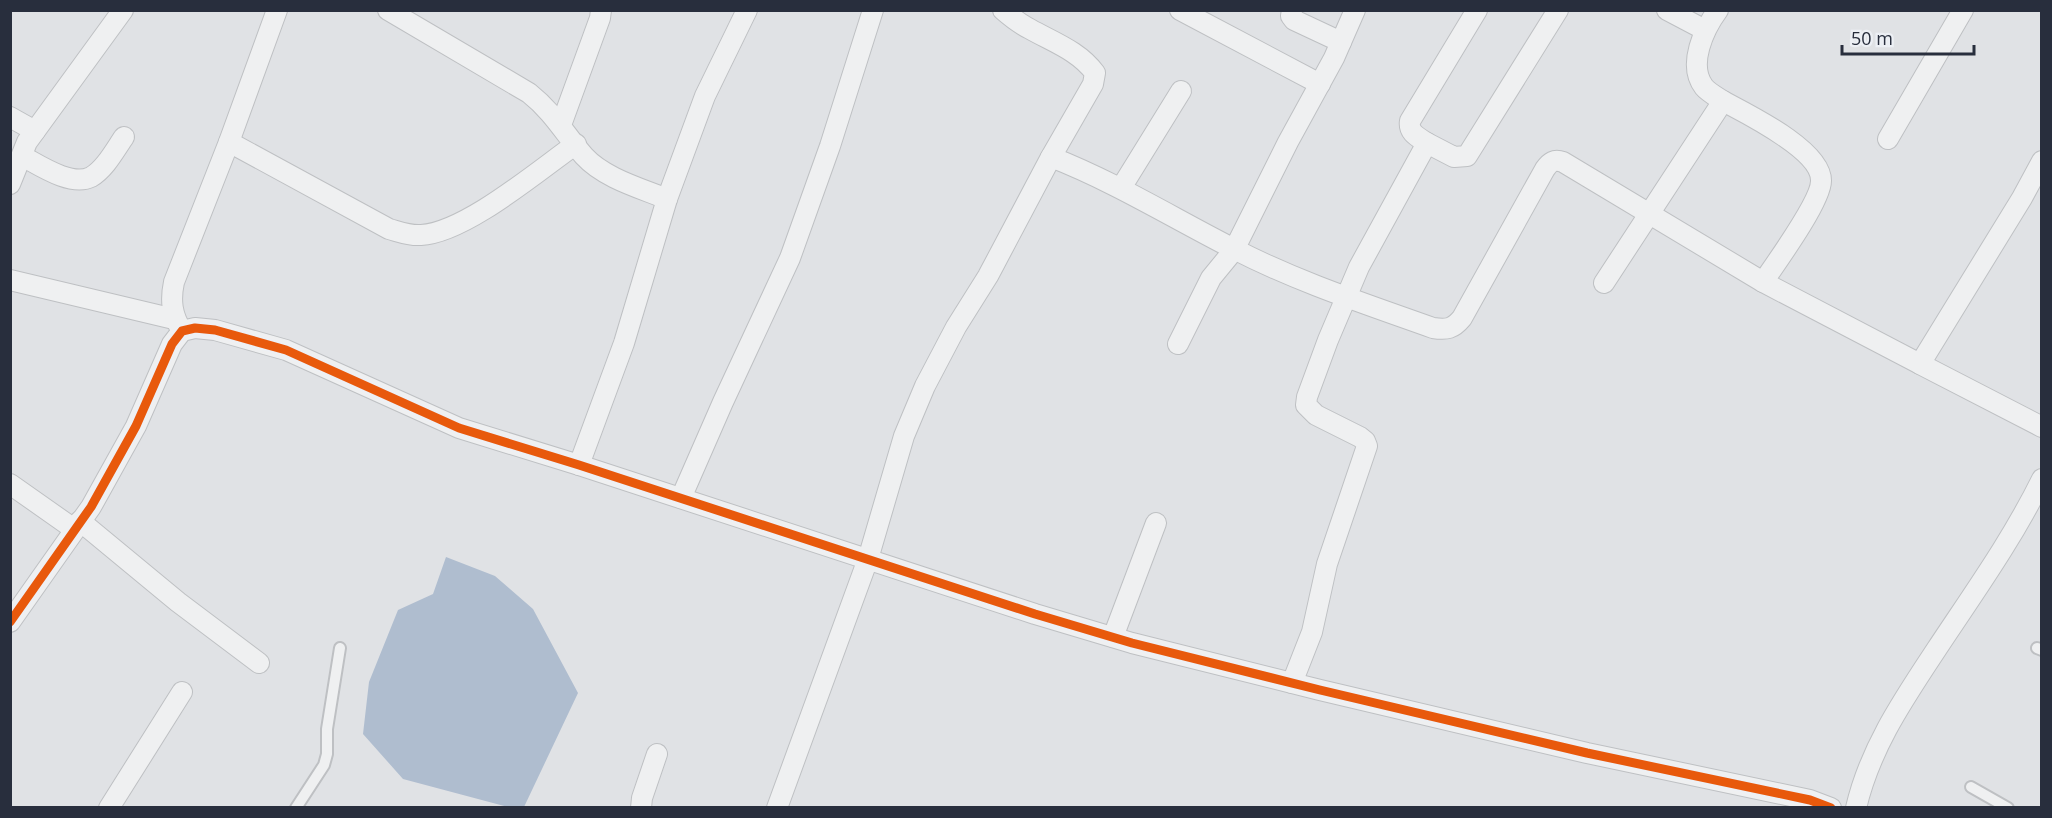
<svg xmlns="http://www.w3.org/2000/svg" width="2052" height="818" viewBox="0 0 2052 818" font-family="'Open Sans',sans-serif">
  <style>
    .water { fill: #afbdcf }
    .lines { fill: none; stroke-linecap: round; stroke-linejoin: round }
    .service-casing { stroke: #bec0c3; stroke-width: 14 }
    .minor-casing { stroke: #bec0c3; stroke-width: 22 }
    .service { stroke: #eff0f1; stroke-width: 10 }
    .minor { stroke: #eff0f1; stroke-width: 20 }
    .cycleway-casing { stroke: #edf0f5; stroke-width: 13 }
    .cycleway { stroke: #e8590c; stroke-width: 9 }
  </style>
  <rect width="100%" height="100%" fill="#e0e2e5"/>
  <!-- water -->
  <polygon class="water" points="446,557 495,576 533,609 578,693 524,807 508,807 403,779 363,734 369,682 398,610 433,594"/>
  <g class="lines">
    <!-- service casing -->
    <g class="service-casing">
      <g id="service">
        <polyline points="2037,648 2042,650"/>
        <polyline points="1971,787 2008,808"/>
        <polyline points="296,808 324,765 327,754 327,729 340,648"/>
      </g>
    </g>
    <!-- minor casing -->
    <g class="minor-casing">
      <g id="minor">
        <path d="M388,10l141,83c25,20 35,40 55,63 20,22 56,32 83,43"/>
        <polyline points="1180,10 1320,84"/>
        <polyline points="1292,10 1291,16 1294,20 1341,42"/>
        <polyline points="1667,10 1705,30"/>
        <path d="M1723,101c24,13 99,49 98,80 0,20 -45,82 -58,101"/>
        <polyline points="10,117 35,131"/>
        <polyline points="561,125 600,18 601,10"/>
        <polyline points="1888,139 1963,10"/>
        <path d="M229,142l160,87c11,3 21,7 32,6 44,-2 118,-65 155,-91"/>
        <path d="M1427,143c-9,-6 -19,-10 -17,-22l67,-111"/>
        <path d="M22,156c17,9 49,31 69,21 14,-8 24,-27 33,-40"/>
        <path d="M1051,157c64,25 122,61 183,92 64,33 132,55 199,79 14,2 20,1 29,-10l83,-149c5,-7 9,-10 18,-7l200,120 157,82 102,-166 20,-37"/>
        <polyline points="10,184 27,142 123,10"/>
        <polyline points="1121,188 1181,91"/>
        <polyline points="10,280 174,319"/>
        <path d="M1604,283l119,-182c-6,-4 -15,-9 -19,-14 -17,-22 0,-58 14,-77"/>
        <path d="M182,331c-10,-16 -12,-30 -8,-49l55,-140 48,-132"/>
        <polyline points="1178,344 1211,278 1234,250 1288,142 1334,58 1355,10"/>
        <polyline points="1920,364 2042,427"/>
        <polyline points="579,465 624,343 667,199 705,96 747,10"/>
        <polyline points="10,484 74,529"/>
        <polyline points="681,498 723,402 790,258 830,146 873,10"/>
        <polyline points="80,521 178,602 259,663"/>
        <polyline points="10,622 91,507 136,426 172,344 182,331 195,328 215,330 286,350 459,428 579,465 1035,614 1132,643 1320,690 1587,753 1810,800 1831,808"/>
        <polyline points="1113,637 1156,523"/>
        <polyline points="1292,683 1312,632 1327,564 1367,446 1365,441 1360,437 1316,415 1306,405 1307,397 1328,340 1359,267 1427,143 1454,157 1467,156 1558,10"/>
        <polyline points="109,808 182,692"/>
        <polyline points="641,808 642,798 657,754"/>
        <path d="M777,808l91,-249 36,-123 21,-50 31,-59 32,-51 63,-119 42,-73 2,-11c-16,-22 -42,-31 -65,-44 -10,-5 -19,-12 -27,-19"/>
        <path d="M1856,808c14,-60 47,-108 80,-158 37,-56 76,-110 106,-171"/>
      </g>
    </g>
    <!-- service -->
    <use href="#service" class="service"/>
    <!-- minor -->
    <use href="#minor" class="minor"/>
    <!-- cycleway casing -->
    <g class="cycleway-casing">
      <polyline id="cycleway" points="10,622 91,507 136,426 172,344 182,331 195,328 215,330 286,350 459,428 579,465 1035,614 1132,643 1320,690 1587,753 1810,800 1831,808"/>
    </g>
    <!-- cycleway -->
    <use href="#cycleway" class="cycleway"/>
  </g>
  <!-- border -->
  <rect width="2052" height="818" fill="none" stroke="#282e3d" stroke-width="24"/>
  <!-- scale -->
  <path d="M1842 45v9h132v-9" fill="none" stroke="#282e3d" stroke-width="3"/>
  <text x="1851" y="45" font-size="18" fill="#282e3d" stroke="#edf0f5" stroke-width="4.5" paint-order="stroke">50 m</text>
</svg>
